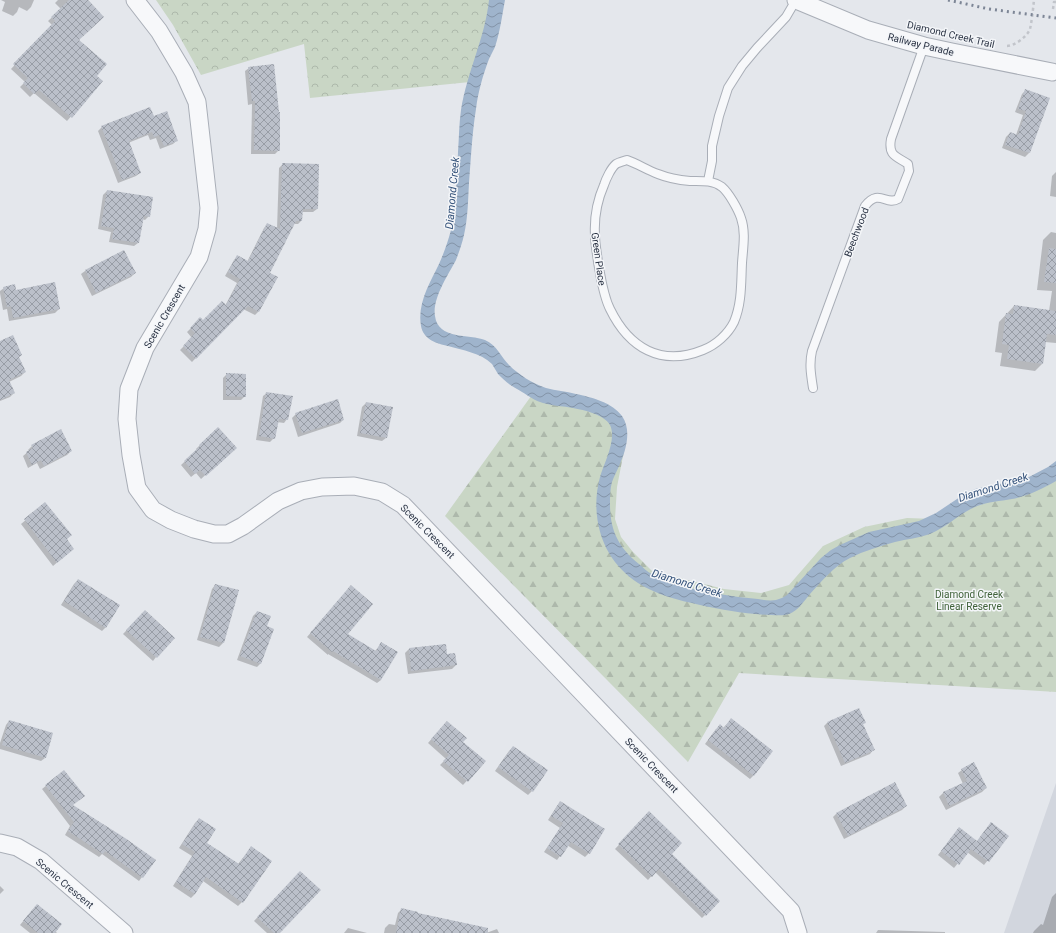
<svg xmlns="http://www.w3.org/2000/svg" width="1056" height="933" viewBox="0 0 1056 933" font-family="Roboto,sans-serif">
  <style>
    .built { fill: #d2d6de }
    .forest { fill: url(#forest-firs) }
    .park { fill: url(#park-crowns) }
    .water { fill: url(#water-waves) }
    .shadow { fill: #0003 }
    .building { fill: url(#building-cross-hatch) }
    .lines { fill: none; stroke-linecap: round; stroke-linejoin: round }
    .service-casing { stroke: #a9aeb7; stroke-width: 10 }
    .minor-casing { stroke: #a9aeb7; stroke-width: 19 }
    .path { stroke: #c2c5cb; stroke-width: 2.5; stroke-dasharray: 3 3; stroke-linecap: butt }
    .service { stroke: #f7f8fa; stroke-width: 8 }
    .minor { stroke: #f7f8fa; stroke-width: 17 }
    .rail { stroke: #7d8696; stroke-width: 3; stroke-dasharray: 2 4; stroke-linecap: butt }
    .labels { text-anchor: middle; stroke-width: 3; stroke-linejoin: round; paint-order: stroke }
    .street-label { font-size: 10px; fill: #2b3445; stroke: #f4f6f9 }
    .park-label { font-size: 10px; fill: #3f6138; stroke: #f4f6f9 }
    .water-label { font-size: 11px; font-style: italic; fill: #34527a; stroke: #f4f6f9 }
  </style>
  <defs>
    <pattern id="forest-firs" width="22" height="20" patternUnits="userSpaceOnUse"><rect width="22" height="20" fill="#c9d6c5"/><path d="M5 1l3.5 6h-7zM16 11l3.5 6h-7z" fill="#adb8ab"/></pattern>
    <pattern id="park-crowns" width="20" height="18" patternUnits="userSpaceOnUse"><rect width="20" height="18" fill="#c9d6c5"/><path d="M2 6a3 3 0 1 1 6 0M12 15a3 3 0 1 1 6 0" fill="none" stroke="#adb8ab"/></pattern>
    <pattern id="water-waves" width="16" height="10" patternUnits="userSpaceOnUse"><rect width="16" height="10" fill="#9fb4cc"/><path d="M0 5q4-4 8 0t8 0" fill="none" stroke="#8293a7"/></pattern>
    <pattern id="building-cross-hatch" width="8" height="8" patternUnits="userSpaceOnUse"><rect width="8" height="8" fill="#bbc0ca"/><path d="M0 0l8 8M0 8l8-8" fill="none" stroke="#989da6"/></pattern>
  </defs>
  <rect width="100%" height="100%" fill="#e4e7ec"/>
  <!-- built -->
  <polygon class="built" points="1056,783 1056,933 1004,933"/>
  <!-- forest -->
  <polygon class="forest" points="534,392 588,401 625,433 624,451 617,487 615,519 621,537 633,552 652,571 724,589 761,593 789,585 823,546 864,527 907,518 935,519 1005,492 1056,466 1056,692 739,673 688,762 445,516"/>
  <!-- park -->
  <polygon class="park" points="156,0 498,0 470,82 310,98 304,44 201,75 173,25"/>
  <!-- water -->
  <path class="water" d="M489,0h16c-3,16 -5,32 -10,47 -2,4 -4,8 -6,12 -6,16 -11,33 -13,50 -4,25 -5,49 -7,74 -1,17 -1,35 -5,52 -2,9 -5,17 -8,25 -8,15 -24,39 -21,56 3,24 34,18 50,24 12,5 16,17 24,25 10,10 23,18 37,23 10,3 20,3 30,6 15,3 37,9 46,22 10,14 4,35 -3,50 -2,5 -5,10 -7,16 -2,7 -2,14 -2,22 0,26 8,43 29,60 4,3 8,8 13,10 19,10 47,17 67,20 13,2 26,4 39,5 6,1 12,2 18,1 4,-1 8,-3 11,-5l34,-37 10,-8 9,-5 29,-13 50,-11 17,-8 21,-14 18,-10 39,-8 15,-4 19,-10 8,-6v20c-14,8 -28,15 -44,18 -12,2 -24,3 -35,7 -17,7 -30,21 -47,28 -11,4 -23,5 -35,8 -15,4 -31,9 -45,16 -16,8 -28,23 -40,36 -6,7 -12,17 -21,20 -6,2 -13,1 -18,1 -26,-1 -47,-5 -71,-10 -22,-5 -43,-10 -62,-22 -12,-8 -22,-18 -29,-30 -13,-22 -16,-51 -9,-76 4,-14 17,-37 10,-52 -5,-10 -26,-15 -37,-17 -10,-2 -20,-2 -30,-5 -8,-2 -14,-7 -21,-11 -3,-2 -7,-4 -10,-6 -5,-3 -10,-8 -14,-12 -2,-3 -4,-7 -6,-10 -11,-11 -30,-14 -44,-18 -11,-2 -25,-7 -27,-20 -4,-23 9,-43 18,-62 5,-11 9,-23 12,-34 5,-25 6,-52 7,-78 1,-14 1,-28 3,-42 6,-38 24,-72 28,-110z"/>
  <!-- shadow -->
  <g class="shadow">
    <polygon points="1,0 34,0 31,7 27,11 19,7 17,12 13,16 2,11 5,2"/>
    <polygon points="58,0 86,0 78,40 96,76 102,81 67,121 34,93 30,97 20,87 25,82 11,69 52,25 48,21 61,9 55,3"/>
    <polygon points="249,68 279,150 275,154 251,154 252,104 248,105 245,71"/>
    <polygon points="1026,90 1048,98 1029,153 1025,157 1002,148 1006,137 1010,133 1016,135 1023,115 1015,112 1022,94"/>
    <polygon points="153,118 177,140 173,144 160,149 156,138 150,140 148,135 128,143 140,173 136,176 118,183 98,131 102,127"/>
    <polygon points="283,164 317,209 313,212 302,212 301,221 298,224 293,224 269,273 259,311 255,315 243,309 192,362 180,350 192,338 187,332 200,319 203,321 225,306 237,283 225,276 234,260 237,257 247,262 264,228 268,224 277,229 279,168"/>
    <polygon points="1056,172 1056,197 1050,196 1052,176"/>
    <polygon points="107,191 149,216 145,220 142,219 138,243 134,246 109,242 111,232 98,229 103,195"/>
    <polygon points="1051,232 1056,233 1056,343 1045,342 1043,363 1035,371 1000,366 1002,353 995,352 999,322 1014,306 1049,311 1052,291 1037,290 1043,240"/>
    <polygon points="123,251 135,273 131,277 92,296 81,274 85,271"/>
    <polygon points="4,288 59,309 55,313 9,321 7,309 3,310 0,293 0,291"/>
    <polygon points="0,342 21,355 18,358 25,372 21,376 9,382 14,393 10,397 0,401"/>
    <polygon points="227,374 245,396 241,400 223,400 223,378"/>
    <polygon points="267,393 287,419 284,423 277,422 274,438 270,442 256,440 263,396"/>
    <polygon points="366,403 386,438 382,441 357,436 362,407"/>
    <polygon points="296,414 343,420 340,423 298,437 292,418"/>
    <polygon points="200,445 232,451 201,479 196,473 191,477 181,465 197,450 196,449"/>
    <polygon points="32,446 71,451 67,455 40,469 37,463 28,468 23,456 29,451 28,450"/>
    <polygon points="45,504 66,540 73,549 53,566 21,524"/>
    <polygon points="78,580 106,627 102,631 61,605 74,584"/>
    <polygon points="215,585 238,591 223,643 219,647 197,640 212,589"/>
    <polygon points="348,590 346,634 375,651 381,644 381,680 377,683 328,654 328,655 307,637"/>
    <polygon points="145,611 156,657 153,661 123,634"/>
    <polygon points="257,612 266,627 261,663 257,667 237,660 253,616"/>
    <polygon points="445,645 446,655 456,665 452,669 408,674 405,653 409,649"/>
    <polygon points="731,720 754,775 750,779 705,744 716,729 723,728"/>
    <polygon points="9,721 45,758 41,761 0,749 0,743 6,725"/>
    <polygon points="827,723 864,723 862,725 873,750 870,754 841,766 824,726"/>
    <polygon points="443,726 485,761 463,785 440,765 446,759 428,743"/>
    <polygon points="513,747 532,791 528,795 495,771 509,751"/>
    <polygon points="962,770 986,788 982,792 946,810 939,797 943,793 963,784 958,773"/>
    <polygon points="64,771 72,805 142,877 139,881 102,854 99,857 65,835 70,826 42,789"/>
    <polygon points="561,802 589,853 585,857 567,845 560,856 557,860 544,852 560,828 548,820 557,806"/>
    <polygon points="906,806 902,810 844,839 833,817 836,814"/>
    <polygon points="649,813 671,854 719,901 702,918 655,872 648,880 615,849"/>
    <polygon points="199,819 206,843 238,864 251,848 242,902 238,906 203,881 195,894 191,898 173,886 192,856 179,848 195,823"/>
    <polygon points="956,832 977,842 1007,836 984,865 967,852 954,868 938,855"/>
    <polygon points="300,872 279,933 267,933 254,921"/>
    <polygon points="0,886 4,890 0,894"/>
    <polygon points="1056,893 1056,933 1033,933 1034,931 1041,924 1043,925 1052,897"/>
    <polygon points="33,909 57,933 30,933 20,925"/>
    <polygon points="402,909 417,914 465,933 384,933 385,928 389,924 395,925 398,913"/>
    <polygon points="348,928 367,933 344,933"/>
    <polygon points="497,929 499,933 486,933"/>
    <polygon points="878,930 945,932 945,933 876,933"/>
  </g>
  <!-- building -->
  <g class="building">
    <polygon points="69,0 88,0 104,17 79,40 107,64 97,76 103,81 72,118 39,90 34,94 23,83 28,78 13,64 55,21 51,17"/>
    <polygon points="274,64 279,112 280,112 280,151 254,150 255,101 252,101 248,67"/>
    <polygon points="1025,89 1050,98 1030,153 1005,145 1010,132 1018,135 1026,111 1018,109"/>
    <polygon points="150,107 154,116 167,111 178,141 164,146 159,135 154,137 152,132 129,141 141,173 122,180 101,126"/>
    <polygon points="282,163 319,164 318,209 303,209 302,221 296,221 270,273 278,277 259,312 248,306 196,359 183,346 195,333 190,328 200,317 203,320 222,301 226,305 240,279 228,272 237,255 248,261 267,223 280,229"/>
    <polygon points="107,190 153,197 150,217 144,216 139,243 112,239 114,228 101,226"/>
    <polygon points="1049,248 1056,249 1056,283 1044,282"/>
    <polygon points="124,250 136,273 96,293 85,270"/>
    <polygon points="55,282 60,309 13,318 11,306 7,307 3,287 15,284 16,290"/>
    <polygon points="1014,305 1056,311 1056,335 1047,334 1043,364 1007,359 1009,345 1002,344 1006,313 1013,314"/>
    <polygon points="13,335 22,355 19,357 26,372 9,380 15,393 0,400 0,341"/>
    <polygon points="226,373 246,374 246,397 226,396"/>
    <polygon points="266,392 293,396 288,420 279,419 275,439 259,436"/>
    <polygon points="338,399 344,420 302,433 295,413"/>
    <polygon points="366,402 393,407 387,438 360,433"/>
    <polygon points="218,427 237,448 206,476 200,470 195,474 184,461 200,446 199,445"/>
    <polygon points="61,429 72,451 44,466 41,460 32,465 26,452 33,448 31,445"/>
    <polygon points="45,502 72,535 67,539 74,549 57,563 24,519"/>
    <polygon points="78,579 120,605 106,628 64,601"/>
    <polygon points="215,584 239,590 224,643 200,637"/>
    <polygon points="351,585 373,604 348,634 376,651 381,642 398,652 381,680 333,651 332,652 310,633"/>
    <polygon points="145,610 175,638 157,658 126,630"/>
    <polygon points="257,611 271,616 267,626 274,629 261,664 240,656"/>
    <polygon points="446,644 447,654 455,653 457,665 411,671 409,648"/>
    <polygon points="859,708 866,723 863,724 875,750 845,763 827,722"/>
    <polygon points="731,718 773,751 754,776 708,740 720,724 724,728"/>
    <polygon points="9,720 53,733 46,758 2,745"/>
    <polygon points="447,721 467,738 463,742 486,761 468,782 443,761 449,755 431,739"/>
    <polygon points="513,746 548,770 533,792 498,767"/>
    <polygon points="974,762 987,788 949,806 943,792 967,781 961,769"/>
    <polygon points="64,770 85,796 73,805 125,838 156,860 143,878 105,851 103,854 68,831 74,822 45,785"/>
    <polygon points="895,782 907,806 848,836 836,813"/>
    <polygon points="560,801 605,829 590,854 571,842 561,857 547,848 563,823 551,816"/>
    <polygon points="649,811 682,843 672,854 720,901 706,916 659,869 652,877 618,844"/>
    <polygon points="199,818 216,829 207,843 239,864 251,846 272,861 243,903 206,877 195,894 176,882 195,852 182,844"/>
    <polygon points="991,822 1009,836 989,862 971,849"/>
    <polygon points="959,827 977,841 959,865 941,851"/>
    <polygon points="300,871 321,890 280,933 274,933 257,917"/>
    <polygon points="37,904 62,924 55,933 38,933 23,921"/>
    <polygon points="401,908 418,912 418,913 488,928 488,933 396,933"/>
  </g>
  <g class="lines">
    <!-- service casing -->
    <g class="service-casing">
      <g id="service">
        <path d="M627,160c11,4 20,10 31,14 10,4 21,6 32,7 11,0 23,-1 32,6 7,6 16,22 19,31 5,14 2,30 1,45 -1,20 0,40 -8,59 -6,12 -18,23 -31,28 -42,17 -74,-2 -93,-41 -7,-14 -9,-31 -12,-47 -1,-9 -3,-18 -3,-27 -1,-17 2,-34 9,-50 2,-6 7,-17 12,-21 3,-2 8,-3 11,-4z"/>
        <polyline points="708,181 712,161 712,146 719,116 728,88 742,66 757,48 786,17 796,0"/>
        <path d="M813,388c-2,-13 -4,-24 -1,-37l53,-145c14,-18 21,0 33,-7l11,-28 -1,-7c-12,-8 -20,-8 -17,-25l33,-93"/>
      </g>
    </g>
    <!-- minor casing -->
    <g class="minor-casing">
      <g id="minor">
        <polyline points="135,0 159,31 184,73 197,102 209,208 207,229 199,257 145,348 129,389 127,419 131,455 137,488 153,510 171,520 194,529 214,534 228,534 243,526 278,501 301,491 322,487 354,486 382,492 403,505 791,911 798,933"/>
        <polyline points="796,0 868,30 924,46 952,52 1052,72"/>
        <polyline points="0,843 17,847 41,861 124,933"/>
      </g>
    </g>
    <!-- path -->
    <g class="path">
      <polyline points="1053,9 1054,2 1056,2"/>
      <path d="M1007,46c7,0 20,-9 23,-17 2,-9 3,-20 4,-29"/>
    </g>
    <!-- service -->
    <use href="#service" class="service"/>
    <!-- minor -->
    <use href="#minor" class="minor"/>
    <!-- rail -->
    <polyline class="rail" points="948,0 989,9 1056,18"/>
  </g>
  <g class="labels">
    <!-- street labels -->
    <g class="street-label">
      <text transform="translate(951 34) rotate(13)" y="4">Diamond Creek Trail</text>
      <text transform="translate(921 44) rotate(14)" y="4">Railway Parade</text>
      <text transform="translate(856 232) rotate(-69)" y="4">Beechwood</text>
      <text transform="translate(599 259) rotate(82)" y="4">Green Place</text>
      <text transform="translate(164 316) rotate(-60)" y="4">Scenic Crescent</text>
      <text transform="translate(428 531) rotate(45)" y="4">Scenic Crescent</text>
      <text transform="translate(652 765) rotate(46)" y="4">Scenic Crescent</text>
      <text transform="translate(65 883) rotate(40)" y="4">Scenic Crescent</text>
    </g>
    <!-- park labels -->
    <g class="park-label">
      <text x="969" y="598">Diamond Creek<tspan x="969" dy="12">Linear Reserve</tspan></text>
    </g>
    <!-- water labels -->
    <g class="water-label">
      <text transform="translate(452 193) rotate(-85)" y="4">Diamond Creek</text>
      <text transform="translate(993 487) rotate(-18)" y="4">Diamond Creek</text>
      <text transform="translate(687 583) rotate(17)" y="4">Diamond Creek</text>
    </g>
  </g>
</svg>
